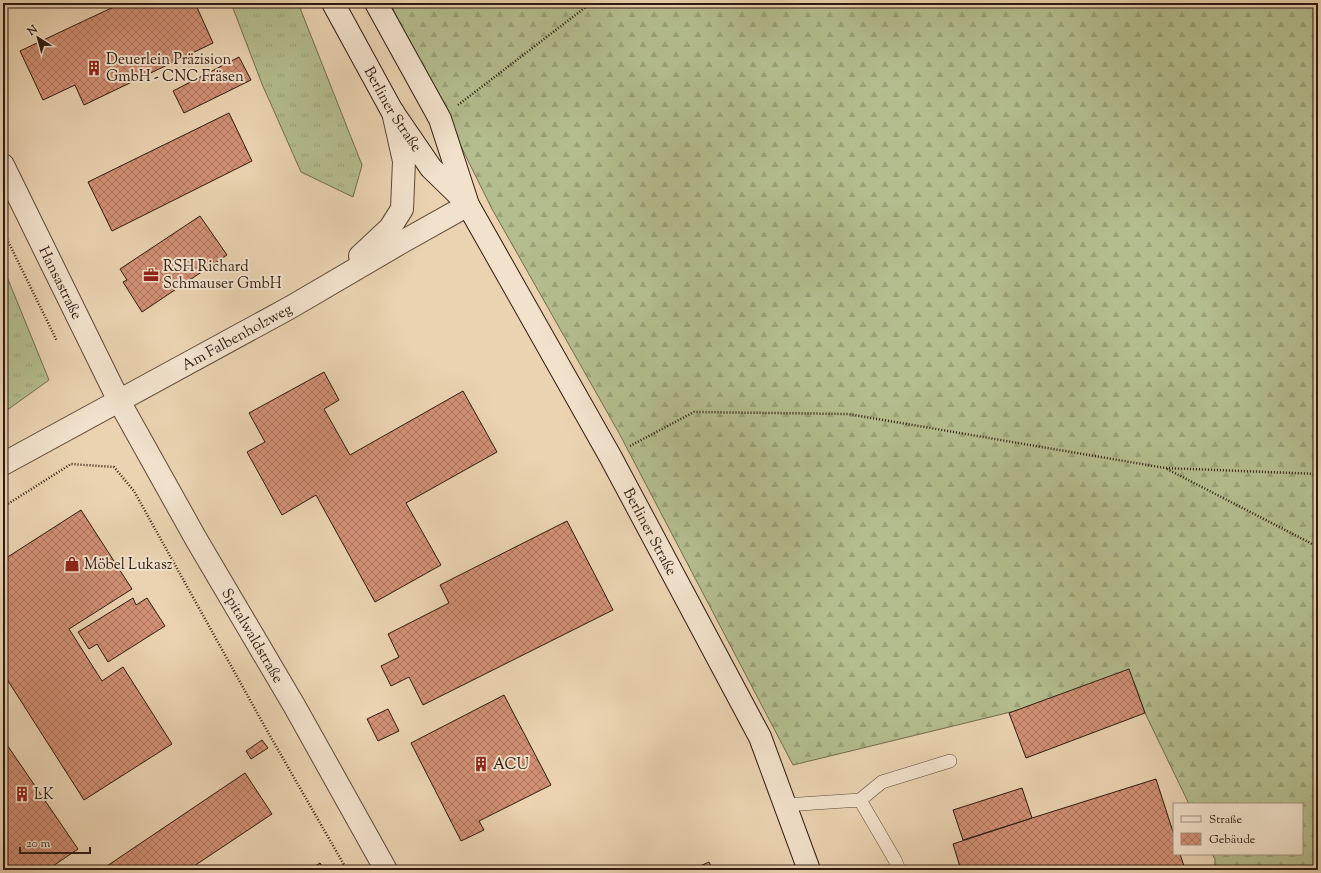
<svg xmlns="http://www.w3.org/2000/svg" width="1321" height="873" viewBox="0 0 1321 873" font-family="'Sorts Mill Goudy',serif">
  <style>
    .grass { fill: url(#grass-tufts); stroke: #716c4f }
    .forest { fill: url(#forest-firs); stroke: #716c4f }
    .building { fill: url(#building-cross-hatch); stroke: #2e1a10 }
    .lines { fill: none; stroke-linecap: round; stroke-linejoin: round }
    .service-casing { stroke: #5d4838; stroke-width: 14 }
    .minor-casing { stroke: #5d4838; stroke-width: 24 }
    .tertiary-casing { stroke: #5d4838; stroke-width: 24 }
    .secondary-casing { stroke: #2e1a10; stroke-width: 24 }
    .path { stroke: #2e1a10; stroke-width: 2.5; stroke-dasharray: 1 2; stroke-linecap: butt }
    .service { stroke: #f2e2cc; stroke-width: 13 }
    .minor { stroke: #f2e2cc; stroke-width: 22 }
    .tertiary { stroke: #f2e2cc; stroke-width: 22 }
    .secondary { stroke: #f2e2cc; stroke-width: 22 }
    .labels { text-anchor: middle; stroke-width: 4; stroke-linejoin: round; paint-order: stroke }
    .poi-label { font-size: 15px; fill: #2e1a10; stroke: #f2e2cc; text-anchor: start }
    .street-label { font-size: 15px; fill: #2e1a10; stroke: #f2e2cc }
  </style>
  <defs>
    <pattern id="grass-tufts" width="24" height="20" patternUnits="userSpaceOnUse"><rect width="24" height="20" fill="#b4bd8e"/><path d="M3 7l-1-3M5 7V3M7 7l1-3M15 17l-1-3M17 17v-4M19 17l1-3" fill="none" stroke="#9ba279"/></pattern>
    <pattern id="forest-firs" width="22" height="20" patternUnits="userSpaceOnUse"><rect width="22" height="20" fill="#b4bd8e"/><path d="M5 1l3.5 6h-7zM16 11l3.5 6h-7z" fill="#9ba279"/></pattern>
    <pattern id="building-cross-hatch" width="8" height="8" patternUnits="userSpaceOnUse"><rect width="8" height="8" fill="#d29075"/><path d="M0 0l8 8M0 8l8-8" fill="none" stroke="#ab755f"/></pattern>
  </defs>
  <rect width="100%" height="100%" fill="#ebd3b1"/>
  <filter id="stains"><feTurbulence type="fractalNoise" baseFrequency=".005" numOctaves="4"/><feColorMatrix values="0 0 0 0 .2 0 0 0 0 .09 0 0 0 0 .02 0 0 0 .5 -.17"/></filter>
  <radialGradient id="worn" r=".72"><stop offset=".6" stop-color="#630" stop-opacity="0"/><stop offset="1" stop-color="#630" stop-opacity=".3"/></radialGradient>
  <!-- grass -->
  <g class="grass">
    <polygon points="231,3 298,3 362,165 353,197 301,172 262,84"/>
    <polygon points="3,267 49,380 3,413"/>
  </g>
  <!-- forest -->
  <polygon class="forest" points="390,3 1318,3 1318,870 1215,870 1215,859 1212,854 1302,854 1302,804 1189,804 1145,713 1134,682 793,765 619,433 492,209"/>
  <!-- building -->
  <g class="building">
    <polygon points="122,3 195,3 213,43 84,105 75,85 43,100 20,51"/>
    <polygon points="239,57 251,80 184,113 173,91"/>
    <polygon points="229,113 252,161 112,231 88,182"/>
    <polygon points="200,216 227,255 142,312 123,282 127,280 120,269"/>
    <polygon points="324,372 339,400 324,409 350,455 463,391 497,452 406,503 441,565 375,602 316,495 282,515 247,452 265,442 249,413"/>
    <polygon points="81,510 132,589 69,629 102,681 123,667 172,744 84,800 3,673 3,560"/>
    <polygon points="567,521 613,610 423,705 409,677 391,686 381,666 399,657 388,634 449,603 440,585"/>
    <polygon points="133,598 136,605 147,598 165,626 108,662 97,644 89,649 78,632"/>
    <polygon points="1129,669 1145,713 1026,758 1009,713"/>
    <polygon points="504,695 551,785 479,821 484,830 461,841 411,743"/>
    <polygon points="388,709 399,731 378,741 367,719"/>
    <polygon points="3,739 78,849 47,870 3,870"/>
    <polygon points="262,740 268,748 251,759 246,751"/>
    <polygon points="245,773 272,814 188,870 101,870"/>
    <polygon points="1156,779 1174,835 1174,854 1180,854 1185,869 1181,870 961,870 953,844 1032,818"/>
    <polygon points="1022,788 1032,818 963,840 953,810"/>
    <polygon points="709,862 713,870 691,870"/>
    <polygon points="320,863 324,870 309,870"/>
  </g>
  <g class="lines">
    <!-- service casing -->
    <g class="service-casing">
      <g id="service">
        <polyline points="860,800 882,782 950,761"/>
        <polyline points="785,805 860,800 895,860 899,870"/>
      </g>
    </g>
    <!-- minor casing -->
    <g class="minor-casing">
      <g id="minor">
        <path id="s1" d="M3,165l116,236 77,138 99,168 91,163"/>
      </g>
    </g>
    <!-- tertiary casing -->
    <g class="tertiary-casing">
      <g id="tertiary">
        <polyline points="360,256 390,228 402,209 404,161 393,112"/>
        <path id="s2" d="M3,464l288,-157 111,-65 66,-37"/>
      </g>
    </g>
    <!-- secondary casing -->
    <g class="secondary-casing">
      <g id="secondary">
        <path id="s3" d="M333,3l59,108 39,57 35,34"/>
        <path id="s4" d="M376,3l64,116 28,86 142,251 150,281 49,133"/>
      </g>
    </g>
    <!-- path -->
    <g class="path">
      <polyline points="458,105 591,3"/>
      <polyline points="3,231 57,341"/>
      <polyline points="630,446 694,412 848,414 1165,468 1318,474"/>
      <polyline points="1167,469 1318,547"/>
      <polyline points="3,507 71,464 114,467 134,491 265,727 347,870"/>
    </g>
    <!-- service -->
    <use href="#service" class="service"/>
    <!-- minor -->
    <use href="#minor" class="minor"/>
    <!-- tertiary -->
    <use href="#tertiary" class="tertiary"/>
    <!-- secondary -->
    <use href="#secondary" class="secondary"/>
  </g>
  <!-- icons -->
  <defs>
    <g id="building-bare" transform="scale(1.2)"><path d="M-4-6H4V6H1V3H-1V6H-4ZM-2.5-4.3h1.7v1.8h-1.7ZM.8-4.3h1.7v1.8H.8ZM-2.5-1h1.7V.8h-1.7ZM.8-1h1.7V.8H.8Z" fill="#8f2418" stroke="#f2e2cc" stroke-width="2.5" paint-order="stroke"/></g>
    <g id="office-bare" transform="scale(1.2)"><path d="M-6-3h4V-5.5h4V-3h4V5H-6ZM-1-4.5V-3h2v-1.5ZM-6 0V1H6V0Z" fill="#8f2418" stroke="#f2e2cc" stroke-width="2.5" paint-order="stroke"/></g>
    <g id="shop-bare" transform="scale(1.2)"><path d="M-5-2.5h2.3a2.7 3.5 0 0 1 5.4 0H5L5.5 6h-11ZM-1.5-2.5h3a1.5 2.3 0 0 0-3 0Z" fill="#8f2418" stroke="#f2e2cc" stroke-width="2.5" paint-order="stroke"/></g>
  </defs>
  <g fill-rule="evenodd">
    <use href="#building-bare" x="94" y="68"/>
    <use href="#office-bare" x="151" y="275"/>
    <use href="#shop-bare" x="72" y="564"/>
    <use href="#building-bare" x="481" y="764"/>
    <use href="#building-bare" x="22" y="794"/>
  </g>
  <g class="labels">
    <!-- poi labels -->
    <g class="poi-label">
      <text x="106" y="64">Deuerlein Präzision<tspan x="106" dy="17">GmbH - CNC Fräsen</tspan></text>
      <text x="163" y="271">RSH Richard<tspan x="163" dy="17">Schmauser GmbH</tspan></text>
      <text x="84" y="569">Möbel Lukasz</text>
      <text x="493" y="769">ACU</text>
      <text x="34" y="799">LK</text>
    </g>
    <!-- street labels -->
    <g class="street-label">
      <text dy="5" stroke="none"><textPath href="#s3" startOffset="122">Berliner Straße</textPath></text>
      <text dy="5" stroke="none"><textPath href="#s1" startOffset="131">Hansastraße</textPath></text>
      <text dy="5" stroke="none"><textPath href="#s2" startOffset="266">Am Falbenholzweg</textPath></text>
      <text dy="5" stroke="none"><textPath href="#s4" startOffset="597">Berliner Straße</textPath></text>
      <text dy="5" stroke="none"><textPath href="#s1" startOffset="533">Spitalwaldstraße</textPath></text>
    </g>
  </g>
  <!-- margin -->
  <rect width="1321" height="873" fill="none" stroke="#ebd3b1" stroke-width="16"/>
  <rect x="4" y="4" width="1313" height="865" fill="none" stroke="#2e1a10" stroke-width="2"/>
  <rect x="8" y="8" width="1305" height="857" fill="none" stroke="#2e1a10"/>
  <!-- legend -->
  <rect x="1173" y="803" width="130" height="52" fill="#f2e2cc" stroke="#a49281"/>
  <rect x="1181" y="816" width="20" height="6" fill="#f2e2cc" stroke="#a49281"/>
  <text x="1209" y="823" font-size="12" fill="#2e1a10">Straße</text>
  <rect x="1181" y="833" width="20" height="12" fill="url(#building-cross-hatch)" stroke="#a49281"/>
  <text x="1209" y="843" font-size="12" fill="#2e1a10">Gebäude</text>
  <!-- north arrow -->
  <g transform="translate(38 38) rotate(323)" stroke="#f2e2cc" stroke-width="3" paint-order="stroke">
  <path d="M0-3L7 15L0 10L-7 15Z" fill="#2e1a10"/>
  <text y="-6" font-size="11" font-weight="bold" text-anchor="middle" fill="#2e1a10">N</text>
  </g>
  <!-- scale -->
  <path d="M20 847v6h70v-6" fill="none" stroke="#2e1a10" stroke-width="2"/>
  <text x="26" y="847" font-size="12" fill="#2e1a10" stroke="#f2e2cc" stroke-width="3" paint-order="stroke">20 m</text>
  <rect width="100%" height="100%" filter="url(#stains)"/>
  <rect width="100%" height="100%" fill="url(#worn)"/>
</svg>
